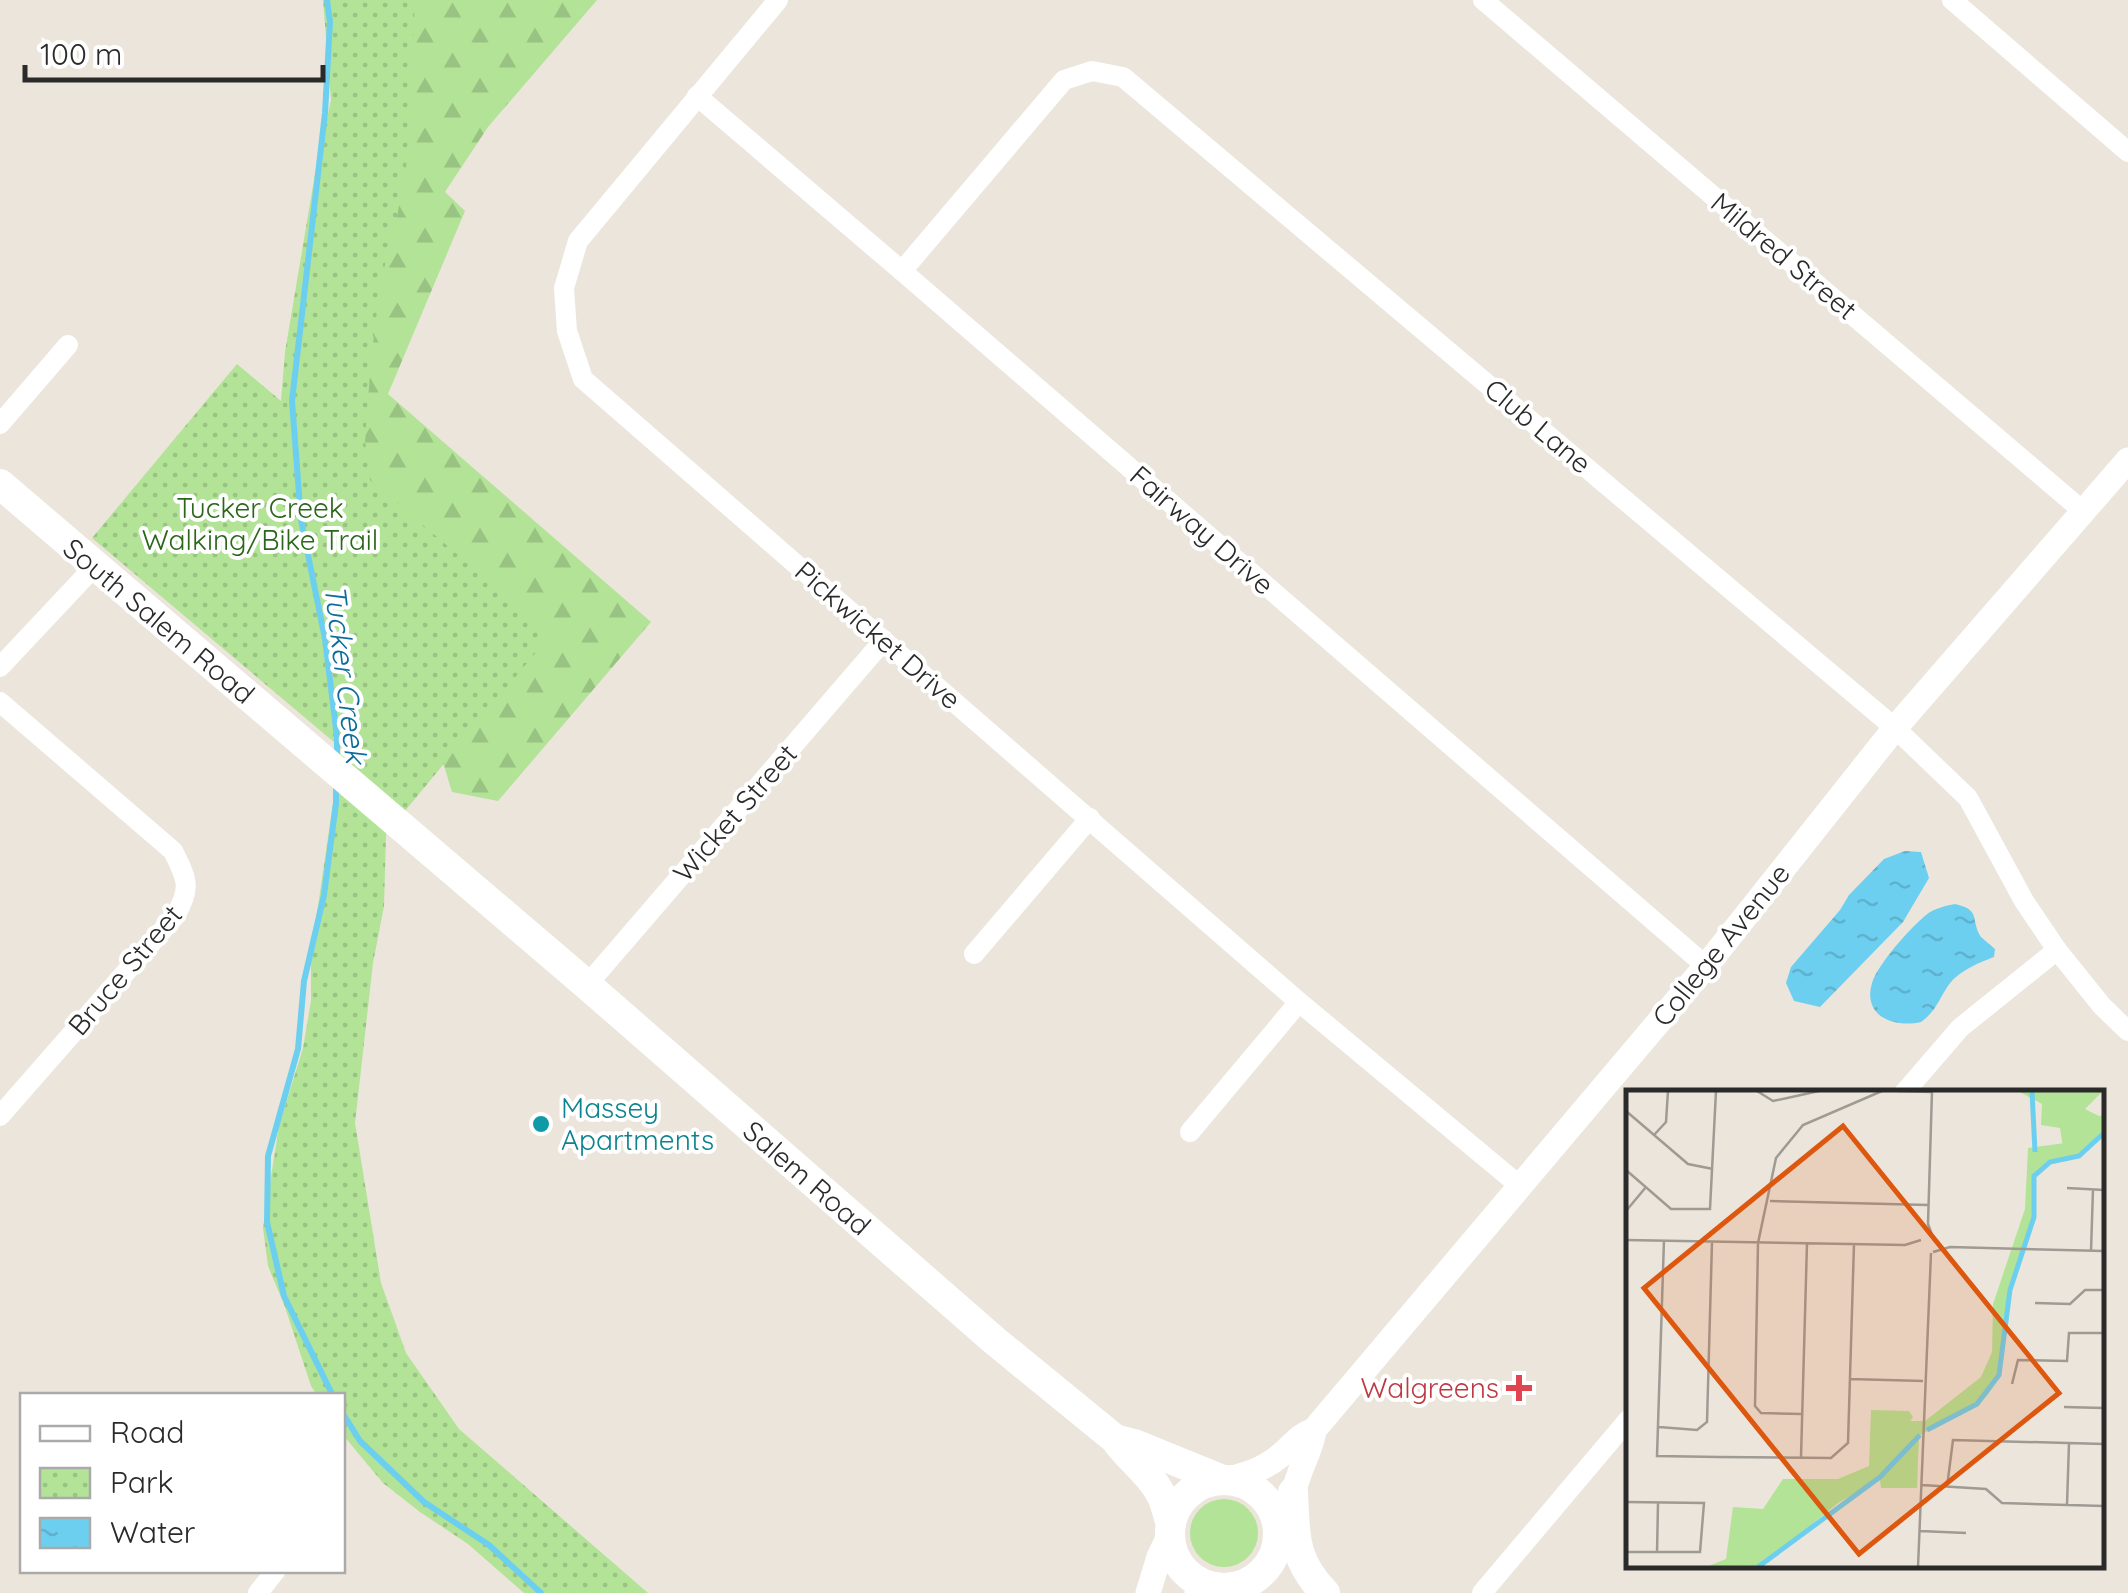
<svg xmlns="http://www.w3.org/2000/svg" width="2128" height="1593" viewBox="0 0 2128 1593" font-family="Quicksand,sans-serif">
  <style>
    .grass { fill: #b2e397 }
    .forest { fill: url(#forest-firs) }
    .park { fill: url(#park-dots) }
    .water { fill: url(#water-ripples) }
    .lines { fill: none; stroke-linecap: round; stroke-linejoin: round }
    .stream { stroke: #6dcff0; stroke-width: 6 }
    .minor { stroke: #fff; stroke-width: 20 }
    .tertiary { stroke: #fff; stroke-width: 25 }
    .secondary { stroke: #fff; stroke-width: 30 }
    .culture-dot { fill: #0f9aa8; stroke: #fff; stroke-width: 4 }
    .health-dot { fill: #e0444e; stroke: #fff; stroke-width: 4 }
    .labels { text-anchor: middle; stroke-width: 8; stroke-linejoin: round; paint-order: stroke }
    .street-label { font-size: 28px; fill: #2a2a2a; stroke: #fff }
    .park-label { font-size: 28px; fill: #2a6719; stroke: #fff }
    .culture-label { font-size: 28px; fill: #0d838f; stroke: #fff; text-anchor: start }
    .health-label { font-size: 28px; fill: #be3a42; stroke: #fff; text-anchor: end }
    .water-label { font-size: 30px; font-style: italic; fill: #0c6c9c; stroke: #fff }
    .inset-river { fill: none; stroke: #6dcff0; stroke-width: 5 }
    .inset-road { fill: none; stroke: #9e9a94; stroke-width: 2.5 }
    .view { fill: #de570e; fill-opacity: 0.15; stroke: #de570e; stroke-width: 5 }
    .inset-edge { fill: none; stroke: #2a2a2a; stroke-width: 5 }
  </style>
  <defs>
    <pattern id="forest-firs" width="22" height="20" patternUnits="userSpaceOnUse" patternTransform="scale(2.5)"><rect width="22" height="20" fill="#b2e397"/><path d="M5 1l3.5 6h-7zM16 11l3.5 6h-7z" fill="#99c382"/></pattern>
    <pattern id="park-dots" width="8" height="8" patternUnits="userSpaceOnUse" patternTransform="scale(2.5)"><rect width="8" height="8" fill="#b2e397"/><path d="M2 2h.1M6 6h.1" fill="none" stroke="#99c382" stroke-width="1.8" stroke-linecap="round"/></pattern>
    <pattern id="water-ripples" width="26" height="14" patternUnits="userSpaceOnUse" patternTransform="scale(2.5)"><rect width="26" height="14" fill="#6dcff0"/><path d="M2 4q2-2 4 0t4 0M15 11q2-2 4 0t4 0" fill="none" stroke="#5fb2ce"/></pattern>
  </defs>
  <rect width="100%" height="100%" fill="#ece5db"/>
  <!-- grass -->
  <circle class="grass" cx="1224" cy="1533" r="34"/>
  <!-- forest -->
  <polygon class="forest" points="383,0 597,0 488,127 445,192 465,211 388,394 651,622 498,801 452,792 358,484"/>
  <!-- park -->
  <polygon class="park" points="323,0 415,0 407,161 397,217 380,285 371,360 365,441 370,480 551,634 386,834 384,906 373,963 355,1123 381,1283 406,1353 459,1429 648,1593 524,1593 468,1544 420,1512 383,1483 343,1435 342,1396 317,1395 311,1386 285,1307 268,1266 263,1228 279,1126 303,1048 311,1001 311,954 341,748 92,538 237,364 281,401 285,352 315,174 331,100"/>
  <!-- water -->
  <g class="water">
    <polygon points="1905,851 1921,852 1929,878 1903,922 1820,1007 1794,1001 1786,983 1791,967 1840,910 1849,895 1884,859"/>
    <path d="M1955,904c27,6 15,16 26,33 1,1 12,10 14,12l-1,8c-18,7 -38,15 -48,32 -8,13 -12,24 -25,33 -26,6 -59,-5 -49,-39 6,-19 38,-55 54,-68 9,-7 19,-9 29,-11z"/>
  </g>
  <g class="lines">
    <!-- stream -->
    <g class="stream">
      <polyline points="327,0 330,22 325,113 292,401 301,520 325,639 337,737 337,760"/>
      <polyline points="333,1396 284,1296 267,1222 268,1156 298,1049 304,981 324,895 336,803 336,783"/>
      <polyline points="342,1412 360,1441 424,1502 489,1545 541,1593"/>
    </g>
    <!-- minor -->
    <g class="minor">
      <polyline points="778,0 578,241 564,288 567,331 583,379 1299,1002 1520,1186"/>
      <polyline points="1483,0 2084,512"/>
      <polyline points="1952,0 2128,152"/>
      <polyline points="697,96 902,271 1706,966"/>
      <polyline points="902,271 1064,80 1092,71 1123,77 1895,728 1968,798 2024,901 2057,950 2102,1006 2128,1031"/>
      <polyline points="0,424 68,345"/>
      <polyline points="0,667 94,567"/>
      <path d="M0,702l173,149c14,28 19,37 2,65l-175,200"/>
      <polyline points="974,954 1090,818"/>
      <polyline points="587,985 884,640"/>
      <polyline points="1904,1093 1960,1028 2057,950"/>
      <polyline points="1190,1132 1299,1002"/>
      <polyline points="258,1593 276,1570"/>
      <polyline points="1482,1593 1628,1420"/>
    </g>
    <!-- tertiary -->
    <g class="tertiary">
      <path d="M1227,1479c20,-4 37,-10 54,-24 12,-10 18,-20 33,-25l392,-464 189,-238 233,-268"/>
      <path d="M1278,1528c10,-17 14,-34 21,-53 5,-16 13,-28 15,-45"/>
      <polyline points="1148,1593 1159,1557 1170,1534"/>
      <polyline points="1197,1593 1216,1587"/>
    </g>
    <!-- secondary -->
    <g class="secondary">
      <path d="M0,484l587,501 408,356 120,98c13,19 33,32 44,52 6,9 8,22 12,33"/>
      <polyline points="1118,1440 1134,1444 1220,1479"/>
      <circle cx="1224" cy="1534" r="54"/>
      <path d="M1293,1492c2,44 0,68 32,101"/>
    </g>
  </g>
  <!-- markers -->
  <circle class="culture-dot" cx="541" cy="1124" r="10"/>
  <path class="health-dot" d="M1514 1373h10v10h10v10h-10v10h-10v-10h-10v-10h10z"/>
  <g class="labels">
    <!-- street labels -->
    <g class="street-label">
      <text transform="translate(1784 256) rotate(40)" y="10">Mildred Street</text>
      <text transform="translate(1538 426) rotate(40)" y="10">Club Lane</text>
      <text transform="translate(1202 530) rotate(41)" y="10">Fairway Drive</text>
      <text transform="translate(159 621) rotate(40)" y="10">South Salem Road</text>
      <text transform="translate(878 635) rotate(41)" y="10">Pickwicket Drive</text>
      <text transform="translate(735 813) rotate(-49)" y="10">Wicket Street</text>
      <text transform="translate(1721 945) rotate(-51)" y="10">College Avenue</text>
      <text transform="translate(125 970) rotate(-50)" y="10">Bruce Street</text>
      <text transform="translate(807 1178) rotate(41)" y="10">Salem Road</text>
    </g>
    <!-- park labels -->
    <g class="park-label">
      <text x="260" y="518">Tucker Creek<tspan x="260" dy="32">Walking/Bike Trail</tspan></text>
    </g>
    <!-- culture labels -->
    <g class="culture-label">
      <text x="561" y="1118">Massey<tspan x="561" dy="32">Apartments</tspan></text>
    </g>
    <!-- health labels -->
    <g class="health-label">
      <text x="1499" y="1398">Walgreens</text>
    </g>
    <!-- water labels -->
    <g class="water-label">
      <text transform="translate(345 674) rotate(83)" y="10">Tucker Creek</text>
    </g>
  </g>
  <!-- overview -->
  <g transform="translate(1626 1090)">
    <rect width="478" height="478" fill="#ece5db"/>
    <path d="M392,1h85l-18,18 18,9 -40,29 -3,-19 -19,-3 1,-21zM245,320l38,1 4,6 -29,43 -143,107h-35l20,-8 7,-52 30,2 20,-30h55l31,-13z" fill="#b2e397"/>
    <path d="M477,24v19l-24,23 -29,6 -16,14v41l-26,82 -7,76 -15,22 -67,39 -2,52h-36l-1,-9 -42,24 -79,64h-20l139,-103 5,-43h42l56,-44 11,-25 1,-48 32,-95 3,-61 37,-5z" fill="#b2e397"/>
    <path class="inset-river" d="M406,1l3,61M301,340l50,-26 22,-29 11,-85 24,-73v-41l16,-14 29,-6 25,-23M132,477l122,-90 40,-42"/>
    <path class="inset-road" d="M131,1l16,10 46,-10M272,1l34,1M306,1l-4,133 6,16M0,21l62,53 25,5M28,45l12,-13 2,-31M0,80l45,39h39l6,-118M441,98l37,2M144,111l158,4M0,121l20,-24M0,150l279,5 16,-5M38,150l-7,216 62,1 112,1 17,-15 6,-199M465,161l2,-62M307,162l17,-5 154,4M409,213l35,1 15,-14h19M224,289l73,2M386,294l6,-24 49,1 2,-28h35M438,317l40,1M176,324l-41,-1 -6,-7 3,-163 18,-85 27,-33 79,-34M33,337l38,3 10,-8 5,-180M175,367l6,-214M296,395l64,4 16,14 102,3M321,397l6,-47 151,4M0,412l78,1 -4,49h-74M441,415l2,-62M294,441l46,2M31,463l1,-50M292,477l13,-314"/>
    <path class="view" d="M217,36l216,267 -200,161 -215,-266z"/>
    <rect width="478" height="478" class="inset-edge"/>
  </g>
  <!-- legend -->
  <rect x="20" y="1393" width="325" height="180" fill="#ffffff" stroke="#aaaaaa" stroke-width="2.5"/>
  <rect x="40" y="1426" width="50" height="15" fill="#ffffff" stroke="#aaaaaa" stroke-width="2.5"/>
  <text x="110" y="1443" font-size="30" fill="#2a2a2a">Road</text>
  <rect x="40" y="1468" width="50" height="30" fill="url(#park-dots)" stroke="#aaaaaa" stroke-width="2.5"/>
  <text x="110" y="1493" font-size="30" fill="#2a2a2a">Park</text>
  <rect x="40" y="1518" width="50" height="30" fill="url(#water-ripples)" stroke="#aaaaaa" stroke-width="2.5"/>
  <text x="110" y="1543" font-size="30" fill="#2a2a2a">Water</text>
  <!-- scale -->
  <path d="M25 65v15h298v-15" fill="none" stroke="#2a2a2a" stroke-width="5"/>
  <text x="40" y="65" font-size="30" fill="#2a2a2a" stroke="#ffffff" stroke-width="8" paint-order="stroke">100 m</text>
</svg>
